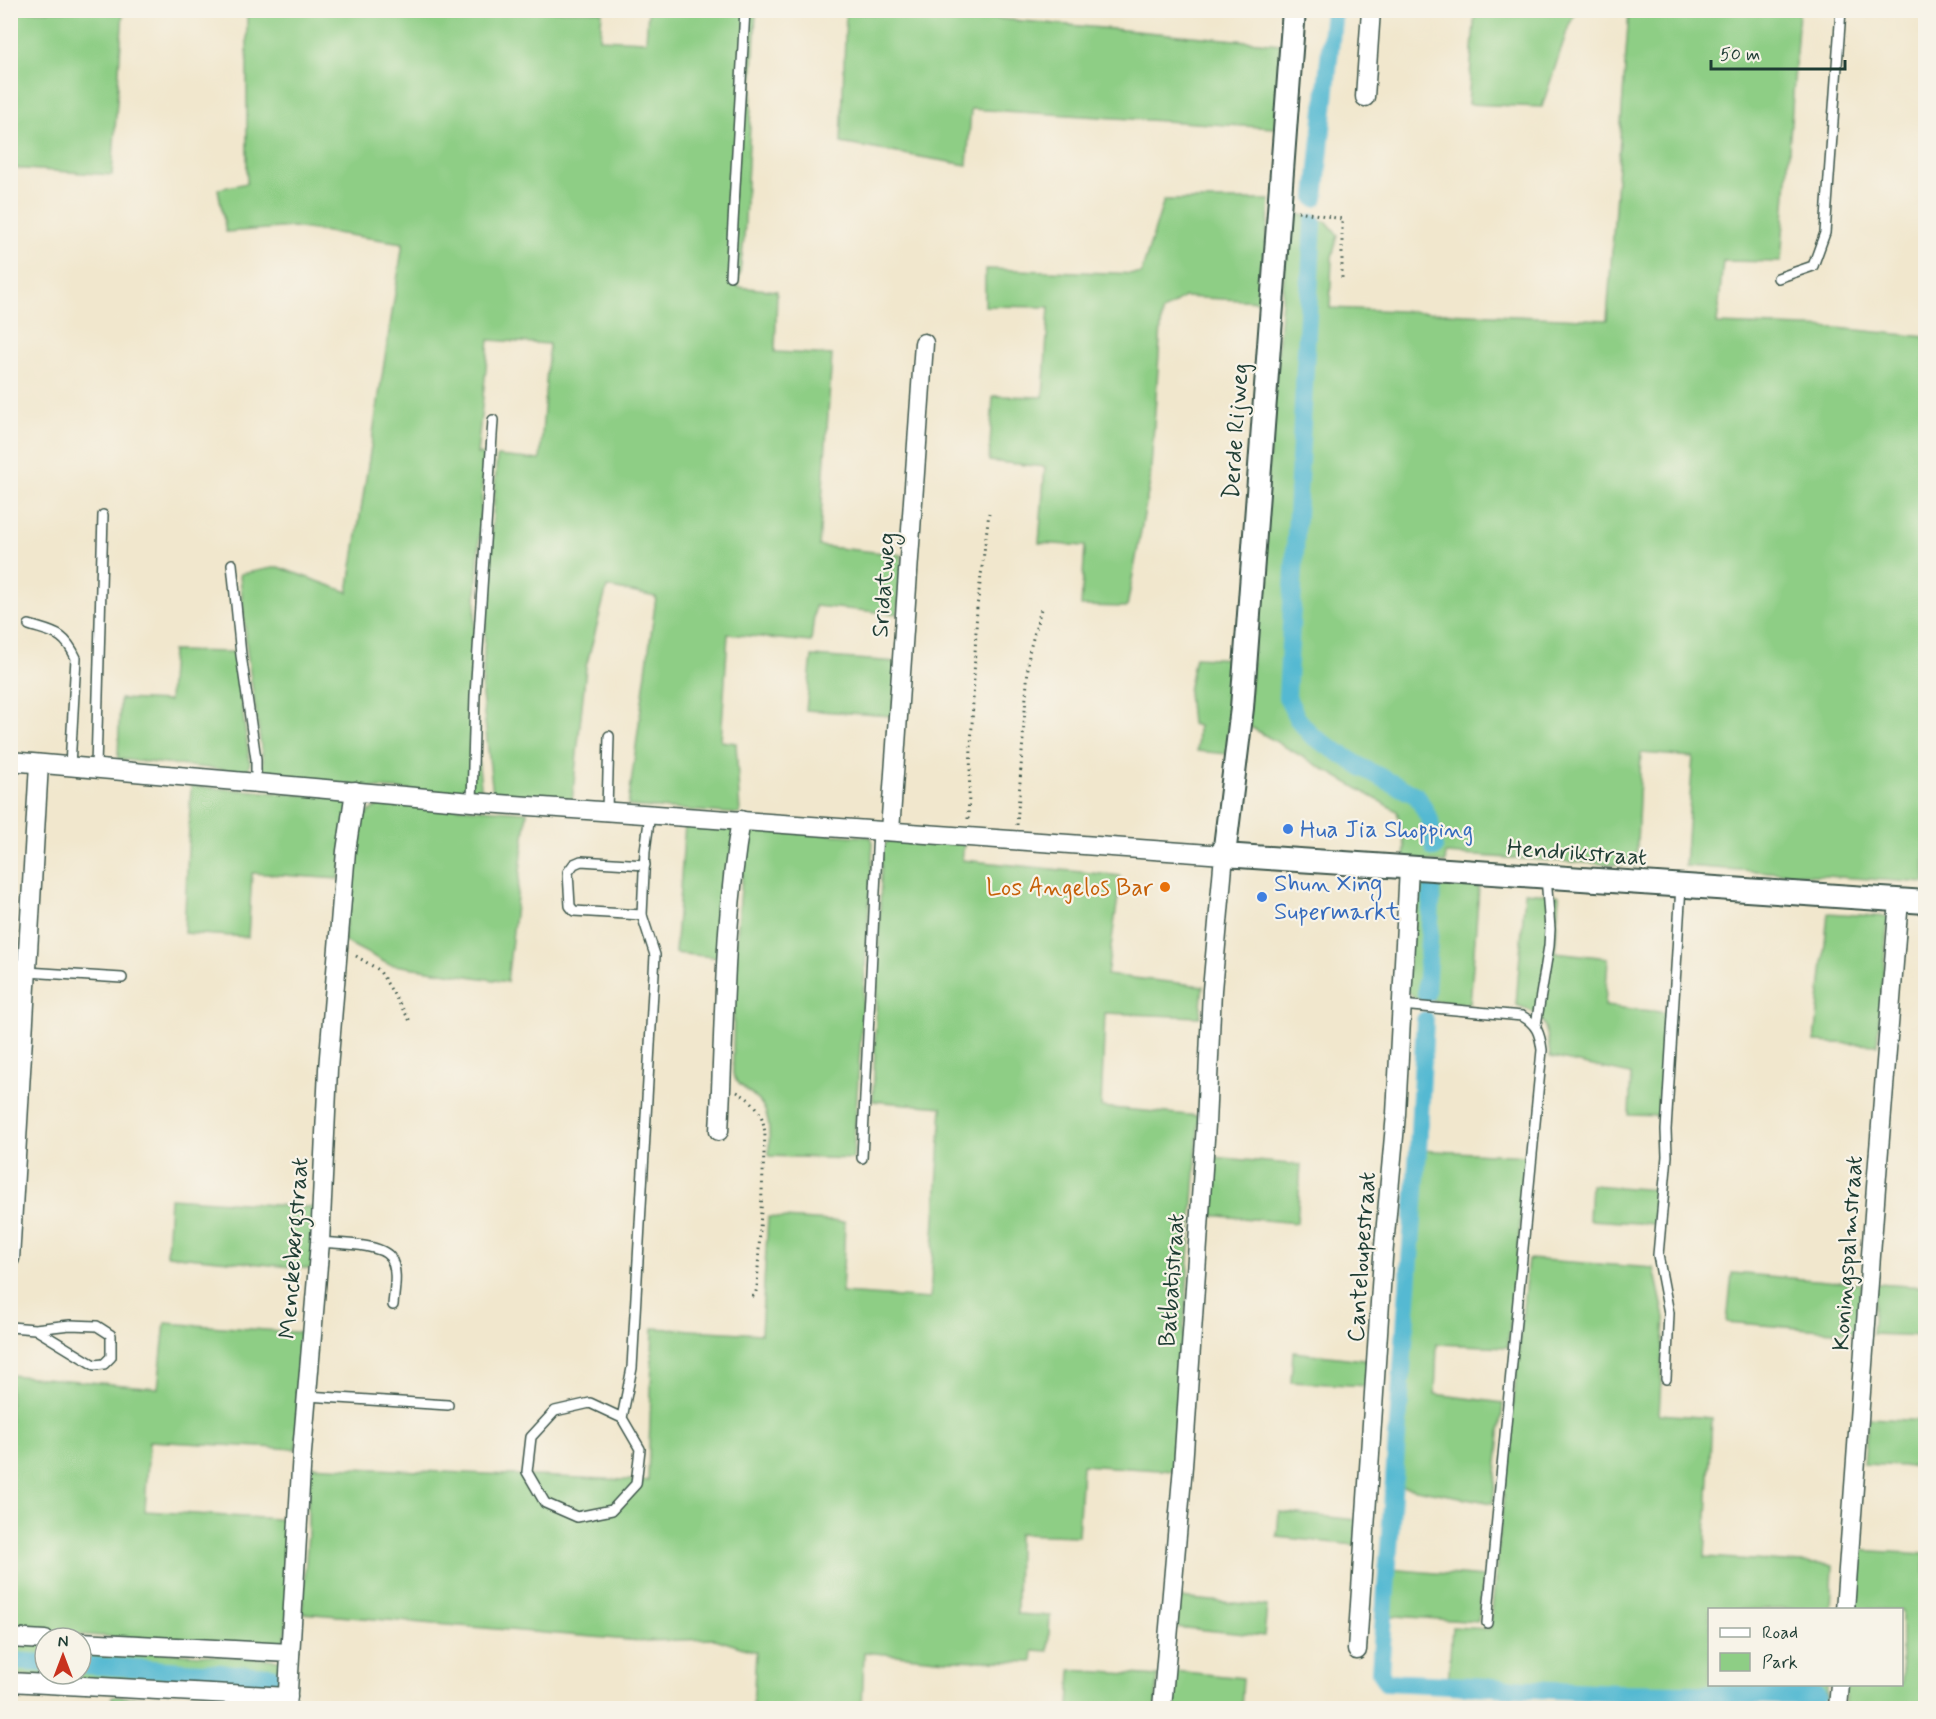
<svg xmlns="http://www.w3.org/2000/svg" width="1936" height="1719" viewBox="0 0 1936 1719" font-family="Mynerve,sans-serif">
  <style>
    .green { fill: #8ece85; stroke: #56865c; stroke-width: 1.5 }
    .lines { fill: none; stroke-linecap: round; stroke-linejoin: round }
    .canal { stroke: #54b9d2; stroke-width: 18 }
    .service-casing { stroke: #3e564b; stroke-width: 12 }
    .minor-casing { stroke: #3e564b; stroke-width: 21 }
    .tertiary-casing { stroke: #3e564b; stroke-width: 26 }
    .path { stroke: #3e564b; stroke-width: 3; stroke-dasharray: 1.5 4.5; stroke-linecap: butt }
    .service { stroke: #fff; stroke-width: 9 }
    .minor { stroke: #fff; stroke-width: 18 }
    .tertiary { stroke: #fff; stroke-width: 22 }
    .shop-dot { fill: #3f7fe0; stroke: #f7f3e8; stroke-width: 2 }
    .food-dot { fill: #e8710a; stroke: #f7f3e8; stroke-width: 2 }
    .labels { text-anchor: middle; stroke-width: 4.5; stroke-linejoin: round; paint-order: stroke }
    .street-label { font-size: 24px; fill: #1f3d34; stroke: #f7f3e8 }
    .shop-label { font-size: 24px; fill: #366cbe; stroke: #f7f3e8; text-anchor: start }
    .food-label { font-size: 24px; fill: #c56008; stroke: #f7f3e8; text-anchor: end }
  </style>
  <rect width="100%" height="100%" fill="#f7f3e8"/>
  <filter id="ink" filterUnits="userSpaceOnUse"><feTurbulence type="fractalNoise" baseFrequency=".0167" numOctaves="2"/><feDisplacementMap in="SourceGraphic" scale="12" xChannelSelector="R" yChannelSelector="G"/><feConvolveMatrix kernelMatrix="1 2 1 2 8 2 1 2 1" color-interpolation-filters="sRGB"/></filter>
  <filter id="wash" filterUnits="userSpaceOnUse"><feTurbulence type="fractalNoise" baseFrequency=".008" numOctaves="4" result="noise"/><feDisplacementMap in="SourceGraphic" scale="24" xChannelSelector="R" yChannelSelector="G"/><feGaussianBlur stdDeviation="1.35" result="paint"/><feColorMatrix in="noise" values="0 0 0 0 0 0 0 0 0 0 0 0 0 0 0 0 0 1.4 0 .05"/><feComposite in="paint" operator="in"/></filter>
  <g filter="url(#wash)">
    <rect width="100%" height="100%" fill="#f1e7cd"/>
    <!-- green -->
    <g class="green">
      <polygon points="10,11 123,11 112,175 11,168 14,114 10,113"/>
      <polygon points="247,11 602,11 600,39 646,41 648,11 756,11 744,239 738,287 777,291 775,352 832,355 819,546 902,555 898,614 815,606 811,642 728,634 721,741 736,743 740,814 628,806 656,597 607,587 586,667 572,802 497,797 493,794 482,695 485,633 497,456 540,460 549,344 489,340 477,454 484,455 471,690 482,796 365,787 262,774 263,760 247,652 240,574 278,567 348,592 403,243 293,227 226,232 218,189 247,183"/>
      <polygon points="1475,11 1577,11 1569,25 1542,107 1468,104"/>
      <polygon points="1629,11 1799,11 1781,262 1723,261 1717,324 1837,328 1925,337 1925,883 1685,866 1693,757 1641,753 1636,866 1446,854 1445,863 1404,859 1405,847 1397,811 1247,725 1289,215 1302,215 1327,222 1338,235 1332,257 1330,308 1607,320"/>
      <polygon points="846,13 978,17 1280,44 1275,128 971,109 967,165 841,143"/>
      <polygon points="1164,200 1270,200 1261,301 1184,297 1162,312 1150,482 1127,607 1081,606 1085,546 1039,543 1045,467 989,461 993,396 1043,397 1049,307 985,306 985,269 1141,274"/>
      <polygon points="172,651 234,652 250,763 247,772 118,759 120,699 169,701"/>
      <polygon points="812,656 897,662 892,716 806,710"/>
      <polygon points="1195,657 1234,659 1227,754 1197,751 1198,726 1191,724 1188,691"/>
      <polygon points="191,786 340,798 350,805 339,879 252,873 248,937 184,933"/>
      <path d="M385,803l142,9 -20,170 -119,-18 -44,-23c3,-29 7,-103 21,-125 5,-7 12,-10 20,-13z"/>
      <polygon points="685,825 736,829 723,958 675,953"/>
      <path d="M757,830l114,7 2,5 -20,317 -84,-3c0,-17 3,-41 -10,-55 -9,-10 -21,-14 -26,-27l1,-106 9,-101 6,-30z"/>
      <polygon points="896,839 964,844 962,860 1121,876 1107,975 1203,986 1200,1017 1105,1013 1101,1107 1199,1116 1174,1471 1082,1465 1078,1536 1018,1534 1017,1614 1050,1616 1048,1651 1033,1650 1032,1662 947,1660 864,1652 862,1708 753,1708 756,1652 715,1639 641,1641 302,1613 308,1533 308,1466 648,1481 653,1328 761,1334 768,1217 845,1222 842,1293 930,1299 942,1107 873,1101 882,849 887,842"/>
      <polygon points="1423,881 1479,887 1470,1004 1415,999 1407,990 1414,887"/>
      <path d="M1525,892l34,3 -4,57 53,6 -3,48 64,7 -7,103 -33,-1 2,-41 -81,-17c-3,-28 -3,-43 -34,-52z"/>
      <polygon points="1828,913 1888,917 1877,1045 1815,1042"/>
      <polygon points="11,950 23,951 20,999 11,999"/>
      <polygon points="1418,1150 1527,1156 1508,1347 1437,1344 1435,1394 1503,1403 1493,1503 1394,1485"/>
      <polygon points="1213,1157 1301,1165 1297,1223 1209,1215"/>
      <polygon points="1591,1185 1657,1190 1655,1224 1589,1220"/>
      <polygon points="170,1198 318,1208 312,1269 167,1255"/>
      <polygon points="1528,1259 1654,1268 1665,1318 1659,1414 1712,1418 1705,1557 1833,1565 1831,1609 1710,1610 1710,1684 1827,1685 1827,1701 1817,1696 1617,1693 1448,1685 1452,1627 1490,1629"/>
      <polygon points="1732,1273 1862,1284 1857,1333 1727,1322"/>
      <polygon points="1876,1284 1925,1287 1925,1336 1872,1334"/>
      <polygon points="165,1323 307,1333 296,1449 149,1441 145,1511 295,1520 285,1640 277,1645 268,1647 11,1630 10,1375 158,1388"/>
      <polygon points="1293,1352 1372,1361 1370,1386 1291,1382"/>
      <polygon points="1868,1418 1925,1421 1925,1467 1864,1464"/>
      <polygon points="1279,1512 1357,1520 1355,1545 1277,1537"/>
      <polygon points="1855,1550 1925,1554 1925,1708 1844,1708 1846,1685 1902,1684 1902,1610 1851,1609"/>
      <polygon points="1388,1569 1483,1577 1478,1622 1384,1615"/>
      <polygon points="1179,1598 1267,1606 1264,1636 1176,1627"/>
      <polygon points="10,1643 45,1645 45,1674 81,1674 81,1647 281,1660 282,1683 273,1690 11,1675"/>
      <polygon points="1071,1670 1158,1676 1155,1708 1069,1708"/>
      <polygon points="1174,1671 1243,1678 1241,1708 1171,1708"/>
      <polygon points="112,1696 208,1703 207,1708 111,1708"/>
    </g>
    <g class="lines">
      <!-- canal -->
      <g class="canal">
        <polyline points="1315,198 1334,10"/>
        <polyline points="1313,223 1287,697 1297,718 1312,736 1363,768 1417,796 1430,820 1434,848"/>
        <polyline points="1426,994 1432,887"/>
        <polyline points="1425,1020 1418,1150 1380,1672 1386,1682 1617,1693 1817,1696"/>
        <polyline points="10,1661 45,1663"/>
        <polyline points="81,1665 271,1676"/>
      </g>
    </g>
  </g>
  <g filter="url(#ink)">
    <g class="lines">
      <!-- service casing -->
      <g class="service-casing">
        <g id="service">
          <polyline points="730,276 745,10"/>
          <polyline points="1778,278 1813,266 1825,233 1841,10"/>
          <polyline points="232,564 241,655 256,759 256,783"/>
          <path d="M29,625c25,8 35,7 47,33l-6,108"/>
          <polyline points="96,767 103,515"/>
          <polyline points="472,802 475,695 493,420"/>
          <polyline points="607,810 609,736"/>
          <polyline points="642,915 574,911 570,906 568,872 574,864 581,861 645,865"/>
          <polyline points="27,972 122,978"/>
          <path d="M1401,1005l121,11c15,8 18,18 20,34l-55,573"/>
          <polyline points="1536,1025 1549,946 1550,929 1546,876"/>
          <polyline points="862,1158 878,830"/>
          <path d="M320,1242c17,2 60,1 70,15 9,13 4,34 3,48"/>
          <polyline points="10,1327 35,1329 70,1325 97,1326 111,1335 111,1357 104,1364 94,1365 35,1329"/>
          <polyline points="1666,1379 1669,1313 1658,1255 1667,1156 1666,1130 1681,886"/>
          <polyline points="307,1396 448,1405"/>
          <polyline points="622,1418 590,1403 555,1411 531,1437 527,1472 545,1503 577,1517 612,1510 636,1484 640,1449 622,1418 632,1368 655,955 642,915 645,851 650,814"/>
        </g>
      </g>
      <!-- minor casing -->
      <g class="minor-casing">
        <g id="minor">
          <polyline points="1365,97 1371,10"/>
          <polyline points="10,761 472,802 1224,855 1212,990 1206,1124 1183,1466 1162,1708"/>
          <polyline points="890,831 924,343"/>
          <path d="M719,1131c6,-104 4,-208 22,-311"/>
          <polyline points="10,1259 39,764"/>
          <polyline points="1845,1610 1876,1187 1899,900"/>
          <polyline points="10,1638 45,1640"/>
          <polyline points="81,1642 290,1653"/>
          <polyline points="1357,1650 1383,1257 1396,1114 1409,868"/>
          <polyline points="10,1682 288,1697"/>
          <polyline points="287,1708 302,1452 320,1242 328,1069 346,851 355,791"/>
          <polyline points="1838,1708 1840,1684"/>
        </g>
      </g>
      <!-- tertiary casing -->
      <g class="tertiary-casing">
        <polyline id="tertiary" points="1294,10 1242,708 1224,855 1926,902"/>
      </g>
      <!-- path -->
      <g class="path">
        <polyline points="1298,211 1342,219 1342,280"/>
        <polyline points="968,819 977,607 989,513"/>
        <polyline points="1017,825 1029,653 1041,609"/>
        <polyline points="356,956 379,970 410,1021"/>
        <path d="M737,1092c19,10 26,21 28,42l-8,154 -2,7 -6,4"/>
      </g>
      <!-- service -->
      <use href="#service" class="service"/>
      <!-- minor -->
      <use href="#minor" class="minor"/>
      <!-- tertiary -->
      <use href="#tertiary" class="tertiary"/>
    </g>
  </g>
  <!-- markers -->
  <g class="shop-dot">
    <circle cx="1288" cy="829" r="6"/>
    <circle cx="1262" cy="897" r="6"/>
  </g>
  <circle class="food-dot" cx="1165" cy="887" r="6"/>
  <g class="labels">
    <!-- street labels -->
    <g class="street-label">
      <text transform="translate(1235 431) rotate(-86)" y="8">Derde Rijweg</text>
      <text transform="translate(883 585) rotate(-86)" y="8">Sridatweg</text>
      <text transform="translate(1577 852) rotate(4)" y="8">Hendrikstraat</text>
      <text transform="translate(293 1248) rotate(-86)" y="8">Menckebergstraat</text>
      <text transform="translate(1847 1253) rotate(-86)" y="8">Koningspalmstraat</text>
      <text transform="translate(1361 1257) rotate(-86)" y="8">Canteloupestraat</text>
      <text transform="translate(1171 1280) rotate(-86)" y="8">Batbatistraat</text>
    </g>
    <!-- shop labels -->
    <g class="shop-label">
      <text x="1300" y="837">Hua Jia Shopping</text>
      <text x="1274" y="891">Shun Xing<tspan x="1274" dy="28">Supermarkt</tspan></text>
    </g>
    <!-- food labels -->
    <g class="food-label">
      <text x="1153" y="895">Los Angelos Bar</text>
    </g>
  </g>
  <!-- margin -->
  <rect width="1936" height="1719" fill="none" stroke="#f7f3e8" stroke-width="36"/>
  <!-- legend -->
  <rect x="1708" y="1608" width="195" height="78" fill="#f7f3e8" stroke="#a1aaa0" stroke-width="1.5"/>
  <rect x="1720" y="1628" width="30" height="9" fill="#ffffff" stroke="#a1aaa0" stroke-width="1.5"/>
  <text x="1762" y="1638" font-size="18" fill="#1f3d34">Road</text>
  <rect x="1720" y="1653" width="30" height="18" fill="#8ece85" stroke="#a1aaa0" stroke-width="1.5"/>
  <text x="1762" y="1668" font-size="18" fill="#1f3d34">Park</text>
  <!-- north arrow -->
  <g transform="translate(63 1656)"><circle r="28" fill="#f7f3e8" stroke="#a1aaa0" stroke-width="1.5"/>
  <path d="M0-4.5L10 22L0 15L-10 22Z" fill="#c8321e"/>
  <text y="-9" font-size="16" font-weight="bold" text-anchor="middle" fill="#1f3d34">N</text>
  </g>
  <!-- scale -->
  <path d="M1711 60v9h134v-9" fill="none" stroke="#1f3d34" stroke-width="3"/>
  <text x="1720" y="60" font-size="18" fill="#1f3d34" stroke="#f7f3e8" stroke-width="4.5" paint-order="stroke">50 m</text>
</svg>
